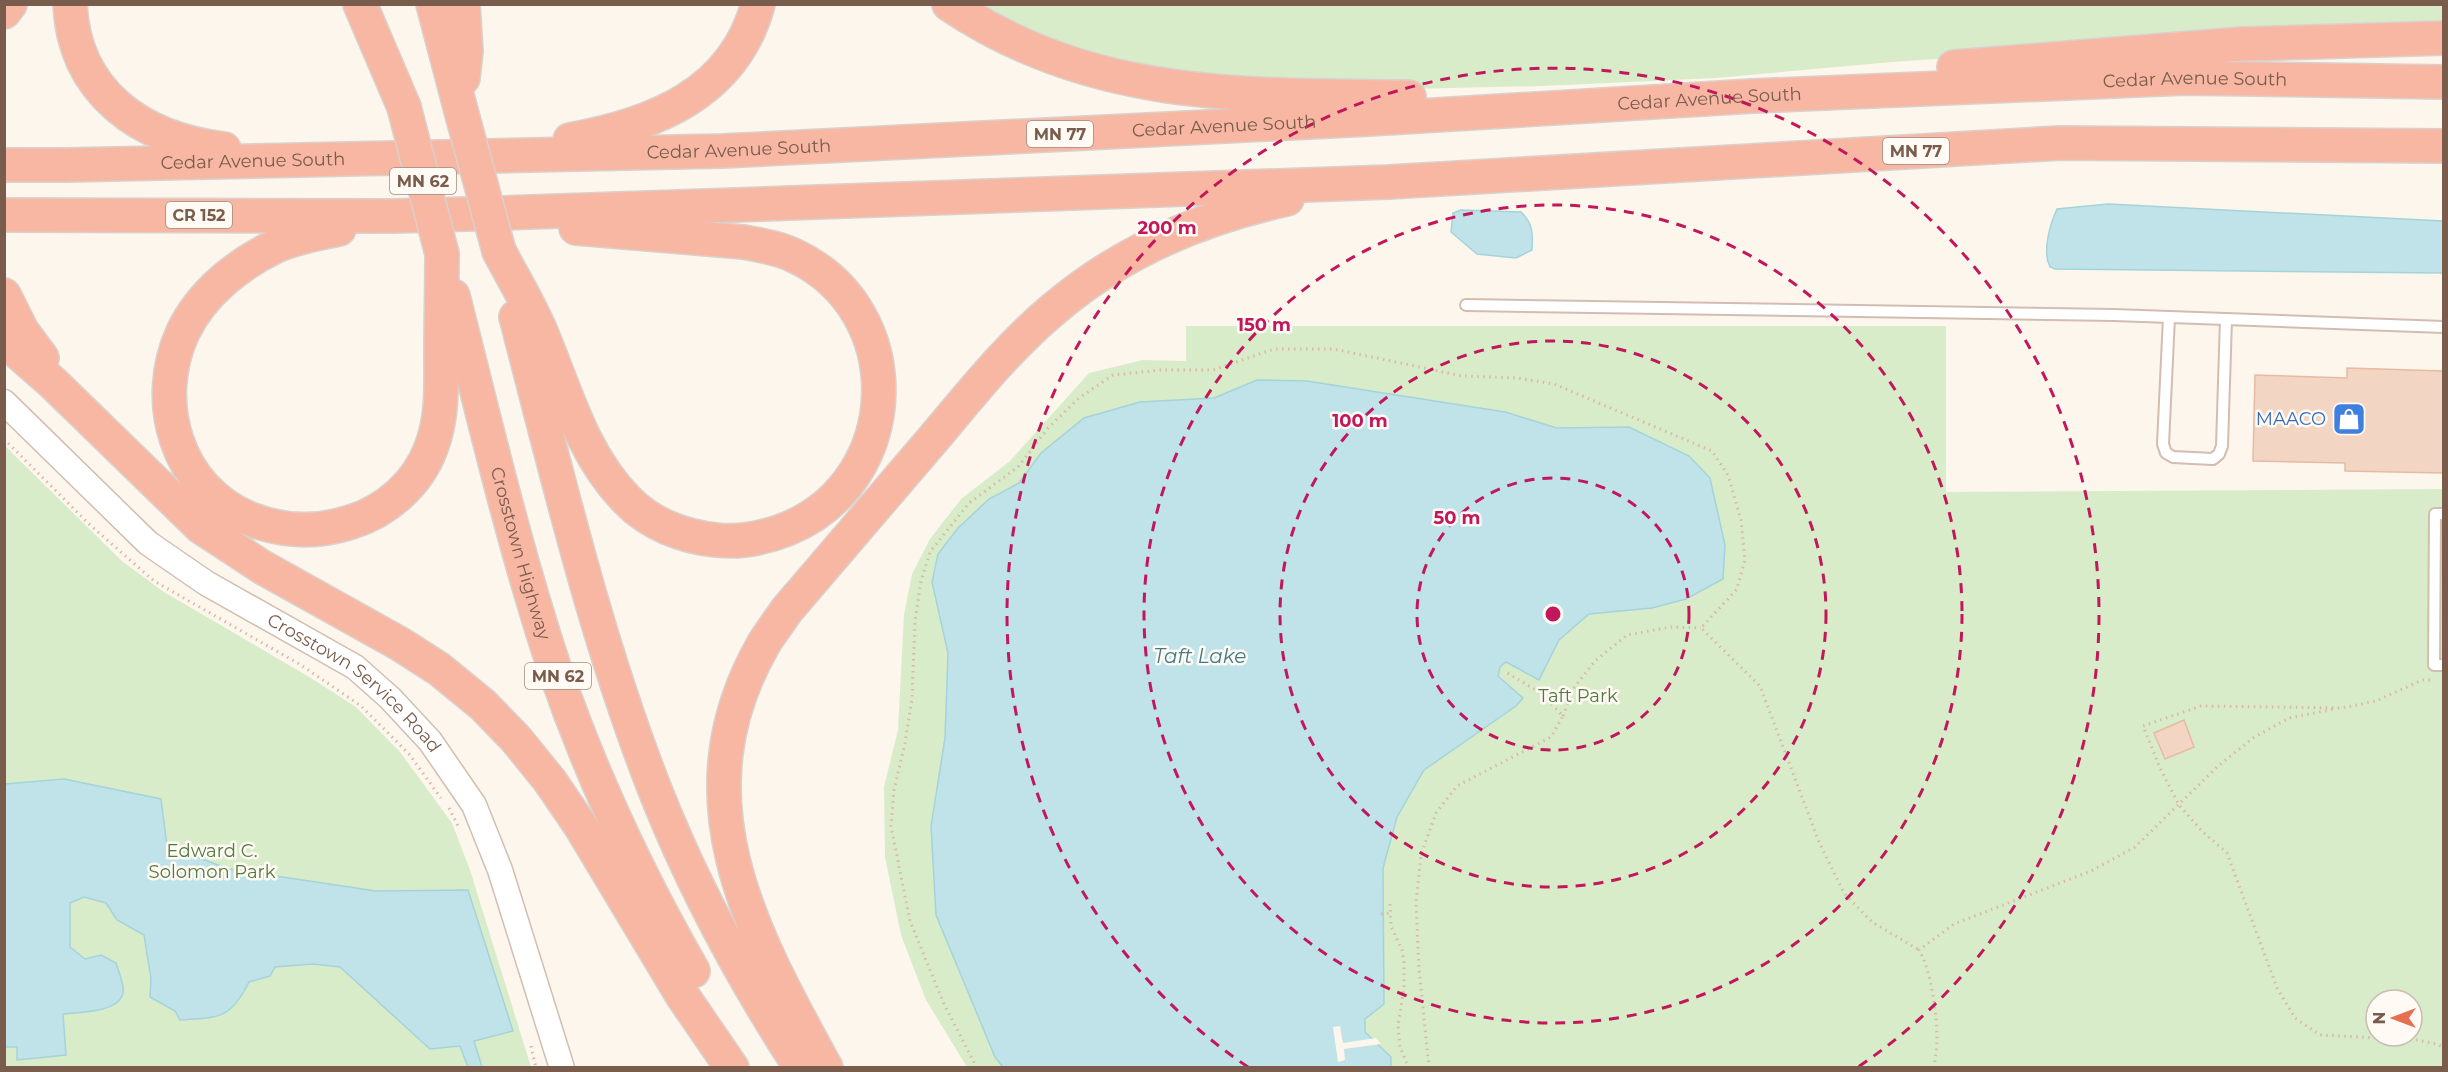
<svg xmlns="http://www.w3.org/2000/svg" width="2448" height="1072" viewBox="0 0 2448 1072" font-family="Montserrat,sans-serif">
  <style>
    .green { fill: #d8ecc9; fill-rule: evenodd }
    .water { fill: #bfe3e8; stroke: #a5d3da; stroke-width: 1.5 }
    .pier { fill: #fdf6ec }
    .building { fill: #f3d5c3; stroke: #e6bba3; stroke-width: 1.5 }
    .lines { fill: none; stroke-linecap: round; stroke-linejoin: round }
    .service-casing { stroke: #d1beb0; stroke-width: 14 }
    .tertiary-casing { stroke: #d1beb0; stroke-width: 27 }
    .motorway-casing { stroke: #dad1cd; stroke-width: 36 }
    .path { stroke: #d9b8a5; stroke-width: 3; stroke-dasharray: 1.5 4.5; stroke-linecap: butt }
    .service { stroke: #fff; stroke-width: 10 }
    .tertiary { stroke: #fff; stroke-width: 24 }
    .motorway { stroke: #f7b7a3; stroke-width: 33 }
    .motorway-bridge-casing { stroke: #dad1cd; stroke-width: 36; stroke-linecap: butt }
    .motorway-bridge { stroke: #f7b7a3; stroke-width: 33 }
    .ring { fill: none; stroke: #c2185b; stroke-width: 3; stroke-dasharray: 10 8 }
    .labels { text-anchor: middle; stroke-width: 5; stroke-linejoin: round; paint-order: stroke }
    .shield { fill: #fffaf3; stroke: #a28b7f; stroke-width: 1.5 }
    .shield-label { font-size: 16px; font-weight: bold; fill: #7a5c4d }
    .street-label { font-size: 18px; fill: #7a5c4d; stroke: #fffaf3 }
    .shop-label { font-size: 18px; fill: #366cbe; stroke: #fffaf3; text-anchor: end }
    .park-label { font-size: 18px; fill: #537a41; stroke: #fffaf3 }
    .water-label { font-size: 20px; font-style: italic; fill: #437c86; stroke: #fffaf3 }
    .centre { fill: #c2185b; stroke: #fffaf3; stroke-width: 3 }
    .ring-label { font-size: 18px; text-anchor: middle; font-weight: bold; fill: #c2185b; stroke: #fffaf3; stroke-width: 5; stroke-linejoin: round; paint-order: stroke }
  </style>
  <rect width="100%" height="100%" fill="#fdf6ec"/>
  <!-- green -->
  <g class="green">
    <polygon points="2443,4 2444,32 2096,48 1892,62 1716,78 1543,86 1361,90 1132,73 960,5"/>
    <path d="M1186,326h760v166l497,-3v578h-1476l-41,-67 -25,-65 -16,-78 -1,-70 14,-57 6,-115 8,-41 18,-35 31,-40 49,-38 79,-88 54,-13 43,1zM2376,1000h36v36h-36z"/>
    <polygon points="5,446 123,562 164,592 311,678 356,707 400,752 452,823 470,870 531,1067 5,1067"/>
  </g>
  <!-- water -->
  <g class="water">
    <path d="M2108,204l335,17v52l-388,-4 -5,-2c-8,-15 0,-43 7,-58z"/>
    <path d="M1461,210l60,2c12,11 12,22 11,38l-16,8 -39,-4 -26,-22 2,-19z"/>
    <polygon points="1257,380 1307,381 1505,412 1557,428 1629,427 1689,456 1710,478 1725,545 1723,579 1686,599 1652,608 1589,614 1559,640 1539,680 1506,662 1500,667 1498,676 1523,698 1516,706 1424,770 1397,817 1383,868 1384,1004 1365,1019 1365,1032 1391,1057 1391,1068 1003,1067 995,1057 936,915 931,826 945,738 948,653 932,582 938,554 958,528 989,499 1019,483 1041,453 1084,418 1140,402 1214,398"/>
    <path d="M64,779l97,20 6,47 62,23 147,22 92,-1 45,141 -39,10 8,26h-14l-8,-21 -30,3 -90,-82 -27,-3 -38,3 -5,9 -21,6c-19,38 -30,35 -69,38l-5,-9 -25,-14 1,-18 -7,-44 -27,-15 -11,-17 -22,-6 -14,6v44l15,12 16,-4 15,8c2,7 6,16 7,24 4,26 -44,25 -60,27l3,41 -49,5v-13h-13l1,-263z"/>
  </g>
  <!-- pier -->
  <polygon class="pier" points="1340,1026 1343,1043 1376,1038 1381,1044 1344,1049 1345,1060 1338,1062 1333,1027"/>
  <!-- building -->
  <g class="building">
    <polygon points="2347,368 2444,371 2444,473 2345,471 2345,463 2253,461 2255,375 2347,378"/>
    <polygon points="2184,720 2194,747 2165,759 2154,733"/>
  </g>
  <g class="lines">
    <!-- service casing -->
    <g class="service-casing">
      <g id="service">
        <polyline points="1466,305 2114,315 2444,327"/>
        <polyline points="2169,317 2163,444 2166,453 2173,457 2213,459 2219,454 2222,446 2226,319"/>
        <polyline points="2444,514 2435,514 2434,665 2444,665"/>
      </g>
    </g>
    <!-- tertiary casing -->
    <g class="tertiary-casing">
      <g id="tertiary">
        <path id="s1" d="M4,402l144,141 58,40 149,84 35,31 40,43 44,64 26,65 62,198"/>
      </g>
    </g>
    <!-- motorway casing -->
    <g class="motorway-casing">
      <g id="motorway">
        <path d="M70,4c4,89 71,135 154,145"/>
        <polyline points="360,4 404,107"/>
        <polyline points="433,4 460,107"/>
        <path d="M949,4c143,97 295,91 460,93"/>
        <polyline points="4,12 10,4"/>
        <polyline points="1954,67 2242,44 2444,38"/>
        <polyline points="463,78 466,51 463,4"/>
        <path d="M570,140c83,-15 164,-46 188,-136"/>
        <path id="s2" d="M4,165h62l656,-14 647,-32 384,-23 432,-18 259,4"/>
        <polyline points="4,215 394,216 504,213 1389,182 2060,143 2444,146"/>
        <path d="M339,229c-22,5 -45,8 -65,18 -37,18 -73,47 -91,85 -32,69 -7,157 67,187 33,13 67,14 101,3 36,-11 67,-39 80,-74 12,-31 10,-62 10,-94 0,-34 1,-67 1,-100"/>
        <path d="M499,251c14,27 30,53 42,81 24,57 41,123 86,168 23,24 57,37 89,40 24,3 48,-2 71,-11 118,-48 124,-218 8,-273 -16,-8 -35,-11 -52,-14l-167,-14"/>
        <polyline points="4,295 22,331 42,358"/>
        <path id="s3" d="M453,296c32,125 61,251 102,374 36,105 83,205 138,301"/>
        <path d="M516,317c42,160 80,324 141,478 38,95 88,187 144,273"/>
        <polyline points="4,340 53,383 201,527 262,567 400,644 439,669 483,705 516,739 550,781 580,825 682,995 732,1068"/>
        <path d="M826,1068c-75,-137 -150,-270 -63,-423 7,-12 16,-23 23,-34 50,-58 99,-116 148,-173 38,-45 75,-92 121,-130 66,-56 148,-91 232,-109"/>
      </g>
    </g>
    <!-- path -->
    <g class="path">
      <polyline points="4,439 89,524 154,581 301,665 361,706 409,754 441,798"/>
      <polyline points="2430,680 2422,680 2376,701 2342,708 2201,706 2143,726 2160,768 2179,805 2202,831 2227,853 2277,988 2295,1018 2320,1035 2419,1040 2439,1045 2444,1048"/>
      <polyline points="1563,716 1573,689 1595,661 1627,635 1671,627 1701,628"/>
      <polyline points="449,808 458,826"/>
      <polyline points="1390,904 1391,926 1402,950 1404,961 1404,988 1398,1025 1400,1047 1409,1068"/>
      <polyline points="1381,914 1390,913"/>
      <polyline points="531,1046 536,1068"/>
      <polyline points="977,1068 944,1004 910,921 891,826 894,790 905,743 912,699 915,621 921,581 930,552 969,503 1018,467 1048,428 1079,398 1113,375 1161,370 1213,370 1274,349 1334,349 1462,376 1517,378 1554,384 1712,451 1728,475 1741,520 1745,560 1737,589 1701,628 1760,686 1819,842 1844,893 1872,922 1919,950"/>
      <polyline points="1429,1068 1419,968 1416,903 1421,855 1436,813 1457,786 1551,737 1563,716 1541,693 1504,671"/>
      <path d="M1934,1068c1,-10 3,-20 3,-29 0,-23 -6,-70 -18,-89l35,-26 137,-53 44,-24 82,-80 36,-29 36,-20 46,-9"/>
    </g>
    <!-- service -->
    <use href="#service" class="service"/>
    <!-- tertiary -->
    <use href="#tertiary" class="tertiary"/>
    <!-- motorway -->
    <use href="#motorway" class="motorway"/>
    <!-- motorway-bridge casing -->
    <g class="motorway-bridge-casing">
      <g id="motorway-bridge">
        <polyline points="404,107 442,254"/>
        <polyline points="460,107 499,251"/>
      </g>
    </g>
    <!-- motorway-bridge -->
    <use href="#motorway-bridge" class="motorway-bridge"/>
  </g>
  <!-- distance rings -->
  <g class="ring">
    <circle cx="1553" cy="614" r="136"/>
    <circle cx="1553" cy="614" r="273"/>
    <circle cx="1553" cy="614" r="409"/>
    <path d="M1248 1067A546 546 0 1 1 1858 1067"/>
  </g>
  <!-- icons -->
  <defs>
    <g id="shop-square" transform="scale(1.725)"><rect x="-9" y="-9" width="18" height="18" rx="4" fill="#3f7fe0" stroke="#fffaf3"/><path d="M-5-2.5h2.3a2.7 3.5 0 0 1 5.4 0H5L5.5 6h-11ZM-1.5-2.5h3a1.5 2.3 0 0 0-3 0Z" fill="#fff"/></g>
  </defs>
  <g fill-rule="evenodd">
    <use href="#shop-square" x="2349" y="419"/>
  </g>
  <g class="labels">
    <!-- shield labels -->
    <g class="shield">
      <rect x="1027" y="121" width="66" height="26" rx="4.5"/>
      <rect x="1883" y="138" width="66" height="26" rx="4.5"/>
      <rect x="390" y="168" width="66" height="26" rx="4.5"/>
      <rect x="166" y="202" width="66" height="26" rx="4.5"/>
      <rect x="525" y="663" width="66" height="26" rx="4.5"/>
    </g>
    <g class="shield-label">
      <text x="1060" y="140">MN 77</text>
      <text x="1916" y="157">MN 77</text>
      <text x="423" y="187">MN 62</text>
      <text x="199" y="221">CR 152</text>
      <text x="558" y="682">MN 62</text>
    </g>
    <!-- street labels -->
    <g class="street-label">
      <text dy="6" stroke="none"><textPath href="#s2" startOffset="2193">Cedar Avenue South</textPath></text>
      <text dy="6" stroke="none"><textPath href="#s2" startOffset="1707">Cedar Avenue South</textPath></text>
      <text dy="6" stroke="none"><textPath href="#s2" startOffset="1221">Cedar Avenue South</textPath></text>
      <text dy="6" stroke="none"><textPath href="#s2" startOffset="735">Cedar Avenue South</textPath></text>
      <text dy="6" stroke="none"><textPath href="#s2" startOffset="249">Cedar Avenue South</textPath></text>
      <text dy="6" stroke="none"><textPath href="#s3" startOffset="266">Crosstown Highway</textPath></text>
      <text dy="6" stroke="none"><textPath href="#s1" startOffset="452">Crosstown Service Road</textPath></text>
    </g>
    <!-- shop labels -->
    <g class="shop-label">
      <text x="2326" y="425">MAACO</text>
    </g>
    <!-- park labels -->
    <g class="park-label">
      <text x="1578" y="702">Taft Park</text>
      <text x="212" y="857">Edward C.<tspan x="212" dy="21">Solomon Park</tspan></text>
    </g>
    <!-- water labels -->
    <g class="water-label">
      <text x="1200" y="663">Taft Lake</text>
    </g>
  </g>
  <circle cx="1553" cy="614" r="9" class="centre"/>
  <g class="ring-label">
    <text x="1167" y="234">200 m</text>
    <text x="1264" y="331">150 m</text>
    <text x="1360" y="427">100 m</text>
    <text x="1457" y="524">50 m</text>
  </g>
  <!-- border -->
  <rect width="2448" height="1072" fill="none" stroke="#7a5c4d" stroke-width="12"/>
  <!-- north arrow -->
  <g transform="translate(2394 1018) rotate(270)"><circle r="28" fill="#fffaf3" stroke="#cabbb1" stroke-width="1.5"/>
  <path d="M0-4.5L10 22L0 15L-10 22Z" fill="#e76f51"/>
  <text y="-9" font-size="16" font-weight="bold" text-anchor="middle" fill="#7a5c4d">N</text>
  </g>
</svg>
